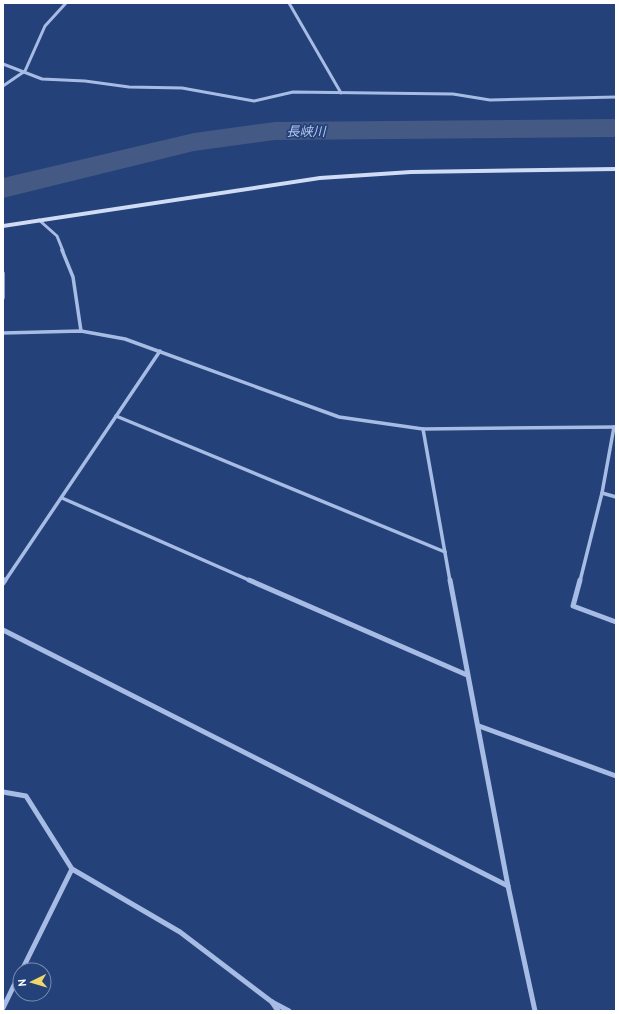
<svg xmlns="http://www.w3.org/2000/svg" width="619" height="1014" viewBox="0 0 619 1014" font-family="'PT Sans','Noto Sans JP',sans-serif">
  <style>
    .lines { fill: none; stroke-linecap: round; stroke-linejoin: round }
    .river { fill: #445984; fill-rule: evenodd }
    .street-far2 { stroke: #a7bce4; stroke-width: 3 }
    .street-far1 { stroke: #a7bce4; stroke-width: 3.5 }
    .street { stroke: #a7bce4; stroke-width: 5 }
    .secondary { fill: #d0dcf4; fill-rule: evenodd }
    .labels { text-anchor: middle; stroke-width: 3.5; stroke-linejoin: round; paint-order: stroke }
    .far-water-label { font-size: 13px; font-style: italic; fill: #b2c7ec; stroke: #24417a }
  </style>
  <rect width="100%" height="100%" fill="#24417a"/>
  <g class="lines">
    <!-- river -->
    <polygon class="river" points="616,119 616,137 275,140 194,151 3,198 3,178 194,133 275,122"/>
    <!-- street-far2 -->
    <g class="street-far2">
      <polyline points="289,3 341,93"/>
      <polyline points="3,64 42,79 85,81 129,87 182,88 254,101 293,92 453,94 490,100 616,97"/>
      <polyline points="3,86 25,71 45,26 66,3"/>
      <polyline points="39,220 57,236 63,251"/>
    </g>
    <!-- street-far1 -->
    <g class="street-far1">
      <polyline points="62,250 73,277 81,331"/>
      <polyline points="3,273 3,298"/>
      <polyline points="3,333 81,331 125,339 339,417 423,429 616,427"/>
      <polyline points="116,416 445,552"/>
      <polyline points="423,429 450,581"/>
      <polyline points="602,493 616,497"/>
      <polyline points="62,498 251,581"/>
      <polyline points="5,581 160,351"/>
      <polyline points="580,581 602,493 614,427"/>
    </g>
    <!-- street -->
    <g class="street">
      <polyline points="249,580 467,675"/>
      <polyline points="450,580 508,886 535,1011"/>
      <polyline points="580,580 573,606 616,622"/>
      <polyline points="3,583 5,580"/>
      <polyline points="3,630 508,886"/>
      <polyline points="479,726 616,776"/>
      <polyline points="3,792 26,796 72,869 180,932 272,1002 289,1011"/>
      <polyline points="22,970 72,869"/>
      <polyline points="272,1002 278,1011"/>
      <polyline points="3,1008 20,973"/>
    </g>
    <!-- secondary -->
    <polygon class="secondary" points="616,167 616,171 411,174 320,180 3,228 3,224 320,176 411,170"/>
  </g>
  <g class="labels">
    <!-- far-water labels -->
    <g class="far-water-label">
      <text x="306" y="136">長峡川</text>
    </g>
  </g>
  <!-- border -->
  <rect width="619" height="1014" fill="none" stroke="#ffffff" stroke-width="8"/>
  <!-- north arrow -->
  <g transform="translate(32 982) rotate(265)"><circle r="19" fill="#24417a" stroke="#7c8daf"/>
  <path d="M0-3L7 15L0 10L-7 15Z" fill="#eed66b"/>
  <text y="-6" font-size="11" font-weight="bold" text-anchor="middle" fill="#ffffff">N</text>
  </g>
</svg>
